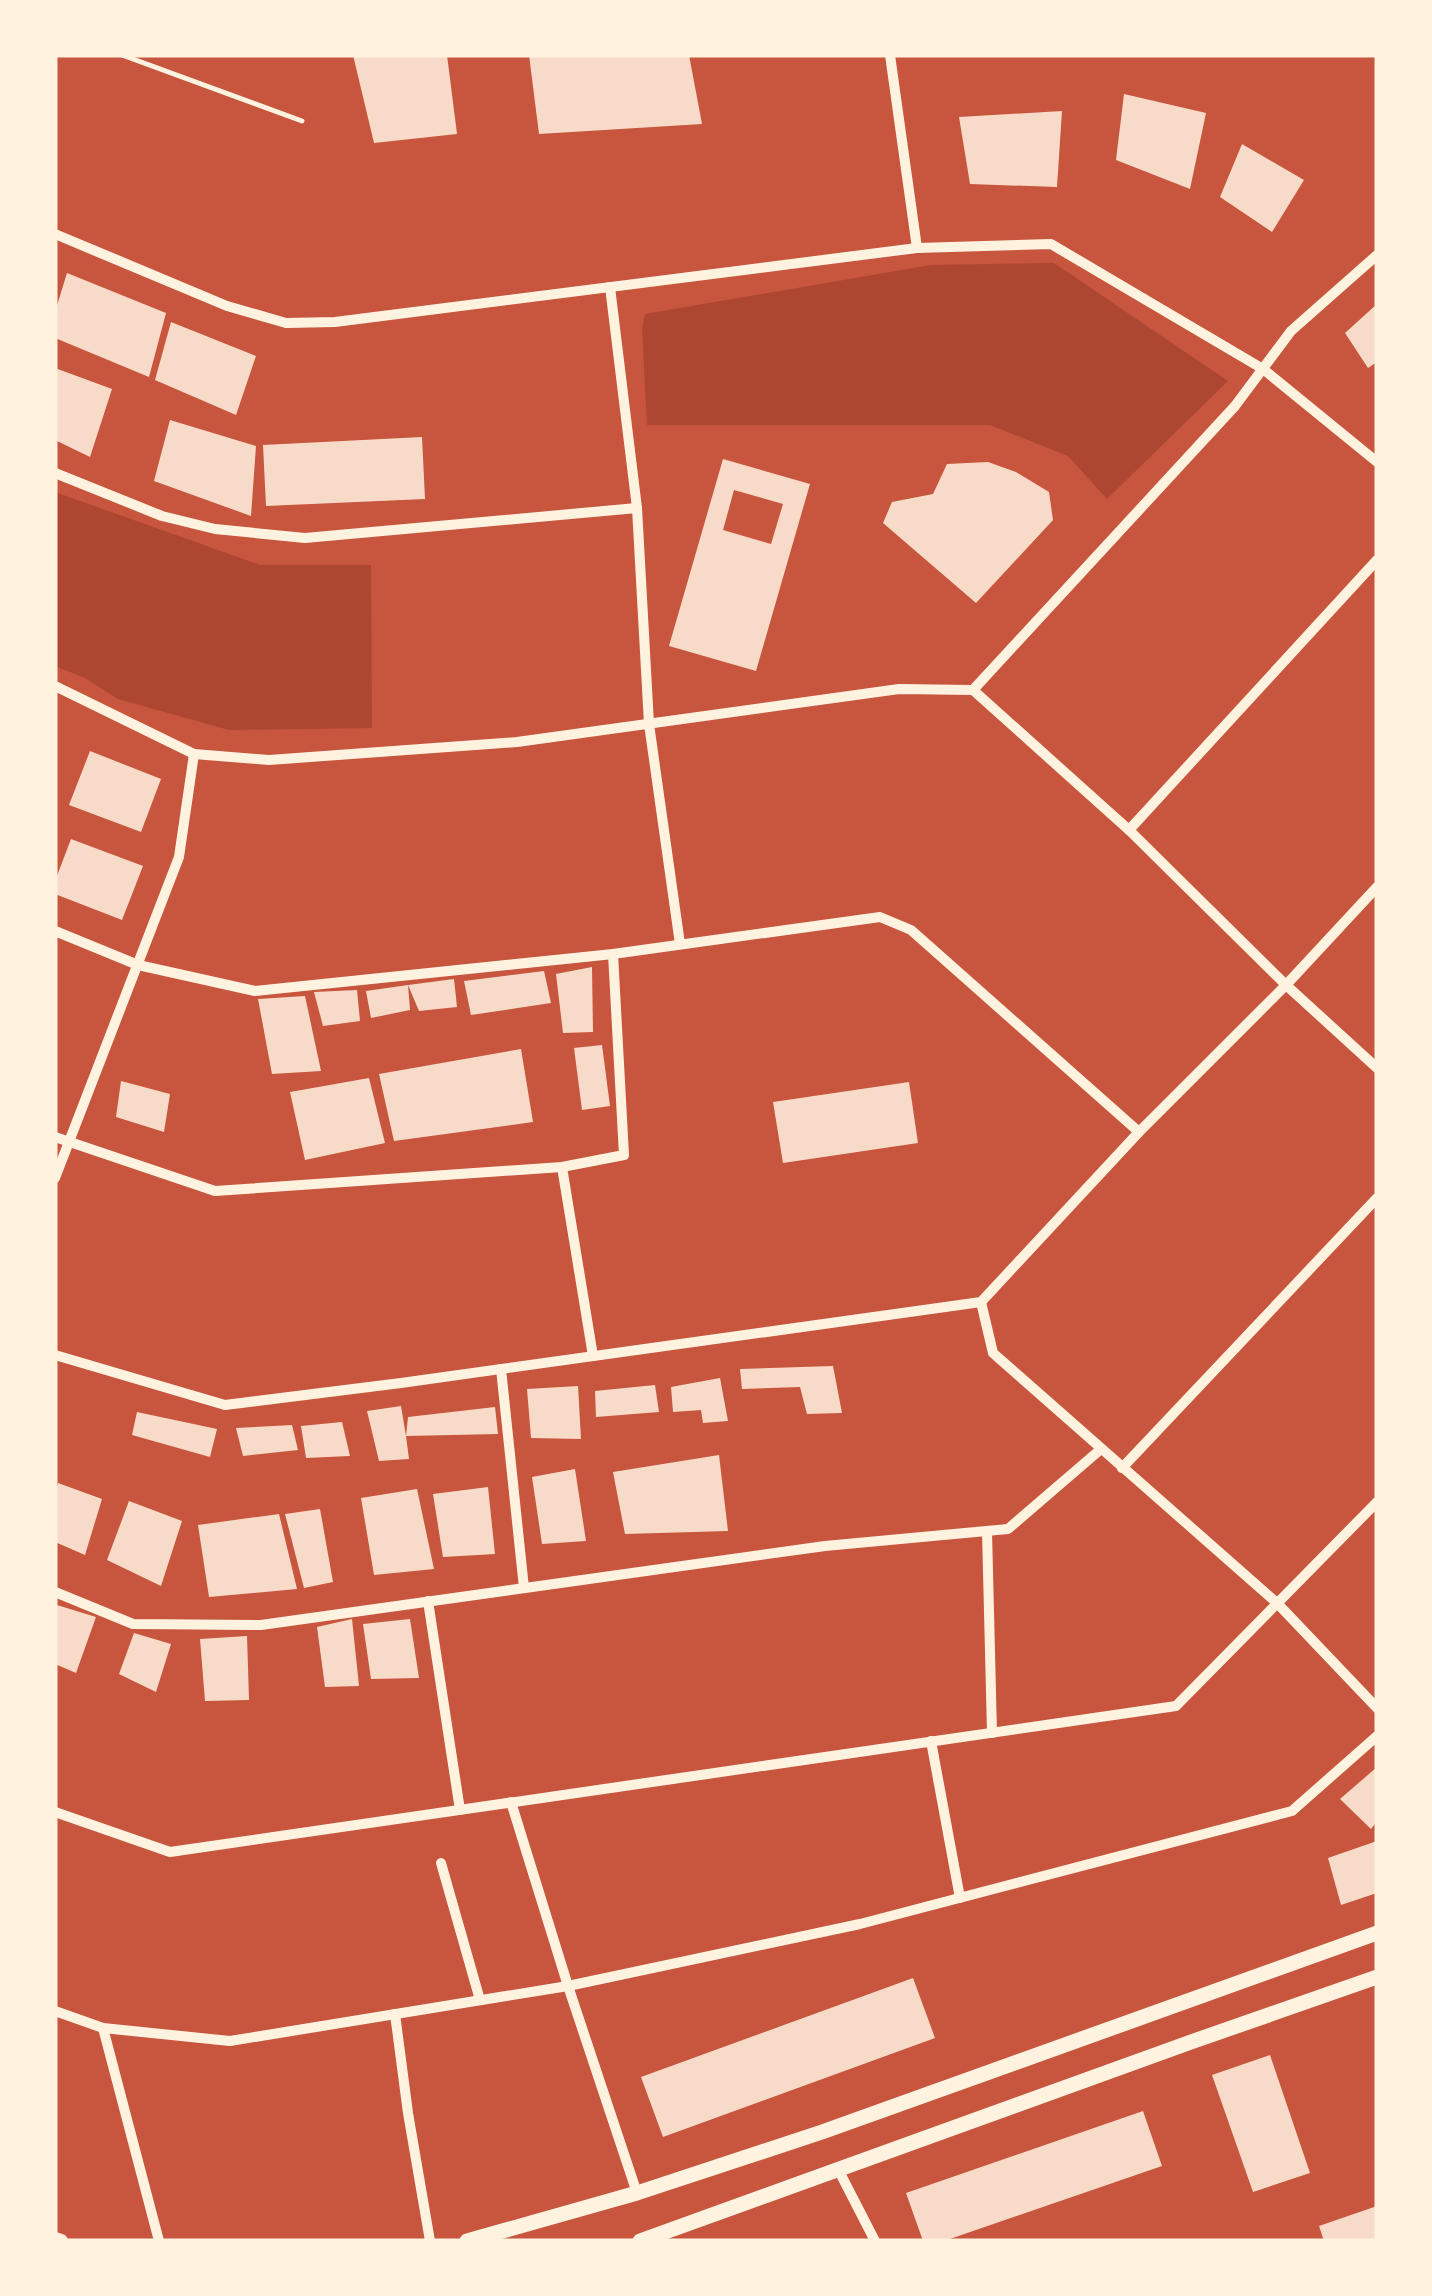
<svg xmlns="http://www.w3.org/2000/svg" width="1432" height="2296" viewBox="0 0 1432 2296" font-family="Manrope,sans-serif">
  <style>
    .green { fill: #ae4732 }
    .building { fill: #f7dbc8; fill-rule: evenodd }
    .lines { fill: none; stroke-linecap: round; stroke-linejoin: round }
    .service { stroke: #fff3e0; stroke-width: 5 }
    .minor { stroke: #fff3e0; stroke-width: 10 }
    .tertiary { stroke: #fff3e0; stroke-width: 14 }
    .secondary { stroke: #fff3e0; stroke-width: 15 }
  </style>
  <rect width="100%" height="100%" fill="#c8553d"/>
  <!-- green -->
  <g class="green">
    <polygon points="1054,263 1228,381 1107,499 1068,456 990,425 647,425 642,329 645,314 931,265"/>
    <polygon points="55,492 260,565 371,565 372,728 229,730 118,699 85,678 55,666"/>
  </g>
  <!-- building -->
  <g class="building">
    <polygon points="353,55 447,55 457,134 374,143"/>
    <polygon points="529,55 689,55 702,124 539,134"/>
    <polygon points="1124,94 1206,113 1190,189 1116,160"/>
    <polygon points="1062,111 1057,187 970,184 959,117"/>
    <polygon points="1242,144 1304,180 1272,232 1220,197"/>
    <polygon points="67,273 166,313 149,377 55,338 55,312"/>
    <polygon points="1377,304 1377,362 1368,368 1345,333"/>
    <polygon points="171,322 256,356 236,415 155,380"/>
    <polygon points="55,368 112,389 90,457 55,440"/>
    <polygon points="170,420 256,446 251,516 154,481"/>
    <polygon points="422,437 425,499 266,506 263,445"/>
    <path d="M723,459l87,25 -54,187 -87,-25zM734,490l49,14 -12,40 -48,-14z"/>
    <polygon points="988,462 1016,472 1049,492 1053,520 976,603 883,523 892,502 933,494 947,464"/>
    <polygon points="90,751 161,779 141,832 69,805"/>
    <polygon points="71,839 143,866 122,920 55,894 55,881"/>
    <polygon points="592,967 593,1032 563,1033 556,974"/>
    <polygon points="544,971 551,1003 471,1015 464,981"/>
    <polygon points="454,979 457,1007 419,1011 408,985 410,1010 371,1018 366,991 408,985"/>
    <polygon points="357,990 360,1021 323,1026 314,992"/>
    <polygon points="305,996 321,1071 272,1074 258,999"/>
    <polygon points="602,1045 610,1106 582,1110 574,1048"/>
    <polygon points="521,1049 533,1122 394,1141 379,1074"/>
    <polygon points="369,1078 385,1143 305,1160 290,1092"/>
    <polygon points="121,1081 170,1094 164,1132 116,1117"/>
    <polygon points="909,1082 918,1143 783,1163 773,1102"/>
    <polygon points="833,1366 842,1413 807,1414 800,1387 742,1389 740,1369"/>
    <polygon points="720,1378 728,1421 703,1423 701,1410 673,1412 671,1387"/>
    <polygon points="655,1385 659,1412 596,1417 595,1391"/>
    <polygon points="578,1386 581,1439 531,1438 527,1389"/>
    <polygon points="401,1406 406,1436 408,1417 495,1407 498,1434 406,1436 409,1459 379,1461 367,1411"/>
    <polygon points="137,1412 217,1429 210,1457 132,1435"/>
    <polygon points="342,1422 350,1456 306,1458 301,1426"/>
    <polygon points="292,1425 298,1450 243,1456 236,1428"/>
    <polygon points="719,1455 728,1531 625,1534 613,1472"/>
    <polygon points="575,1469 586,1541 542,1544 532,1477"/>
    <polygon points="58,1483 102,1499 85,1555 55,1542 55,1496"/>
    <polygon points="488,1487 495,1554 443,1557 433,1494"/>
    <polygon points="417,1489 434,1569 374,1575 361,1498"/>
    <polygon points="129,1501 182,1521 161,1586 107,1560"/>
    <polygon points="320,1509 333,1582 304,1588 285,1514"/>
    <polygon points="279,1514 297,1589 209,1597 198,1525"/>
    <polygon points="57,1605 96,1617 76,1673 55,1664"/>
    <polygon points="352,1619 359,1686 325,1687 317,1627"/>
    <polygon points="410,1619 419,1678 371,1679 363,1624"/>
    <polygon points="134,1633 171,1644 156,1692 119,1674"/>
    <polygon points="247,1636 249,1700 205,1701 200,1639"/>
    <polygon points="1377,1767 1377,1821 1371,1829 1340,1799"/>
    <polygon points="1377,1841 1377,1893 1341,1905 1328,1858"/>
    <polygon points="913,1978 935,2038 663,2137 641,2077"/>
    <polygon points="1270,2055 1310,2173 1253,2192 1212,2075"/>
    <polygon points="1143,2111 1162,2166 944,2241 923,2241 906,2193"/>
    <polygon points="1377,2206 1377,2241 1324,2241 1319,2226"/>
  </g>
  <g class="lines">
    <!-- service -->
    <polyline class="service" points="122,55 302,121"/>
    <!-- minor -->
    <g class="minor">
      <polyline points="890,55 917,248"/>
      <polyline points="55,234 227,306 286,323 335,322 917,248 1051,244 1263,369 1377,462"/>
      <polyline points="610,287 637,508 649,724 680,944"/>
      <polyline points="55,473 162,516 215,529 305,538 637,508"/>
      <polyline points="55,686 194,754 269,760 517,742 899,689 973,690 1129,830 1286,985 1377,1068"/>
      <polyline points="973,690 1235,406 1291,331 1377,255"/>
      <polyline points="1129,830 1377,560"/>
      <polyline points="55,931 138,965 255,991 613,954 880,917 911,930 1139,1132"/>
      <polyline points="55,1137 215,1191 562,1167"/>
      <polyline points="55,1178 179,857 194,754"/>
      <polyline points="981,1302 993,1353 1277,1603 1377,1708"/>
      <polyline points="55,1355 225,1405 401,1383 981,1302 1139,1132 1286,985 1377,887"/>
      <polyline points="593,1356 562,1167 624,1155 613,954"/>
      <polyline points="501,1369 524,1588"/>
      <polyline points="1122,1468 1377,1198"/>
      <polyline points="987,1531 992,1733"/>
      <polyline points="55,1592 133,1624 261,1625 825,1546 1008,1529 1101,1449"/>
      <polyline points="428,1601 460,1810"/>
      <polyline points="931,1741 960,1898"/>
      <polyline points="511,1802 568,1986 637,2193"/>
      <polyline points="55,1812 170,1852 1176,1706 1377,1502"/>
      <polyline points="441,1863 480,2000"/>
      <polyline points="55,2011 103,2028 230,2041 568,1986 860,1924 1292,1811 1377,1736"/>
      <polyline points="395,2014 408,2113 430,2241"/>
      <polyline points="103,2028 159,2241"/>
      <polyline points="839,2171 875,2241"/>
    </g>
    <!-- tertiary -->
    <polyline class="tertiary" points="55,2239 61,2241"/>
    <!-- secondary -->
    <g class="secondary">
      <polyline points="467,2241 637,2193 822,2132 1377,1933"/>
      <polyline points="640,2241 1191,2042 1377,1977"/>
    </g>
  </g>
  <!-- border -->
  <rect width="1432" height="2296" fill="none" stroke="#fff3e0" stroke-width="115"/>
</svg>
